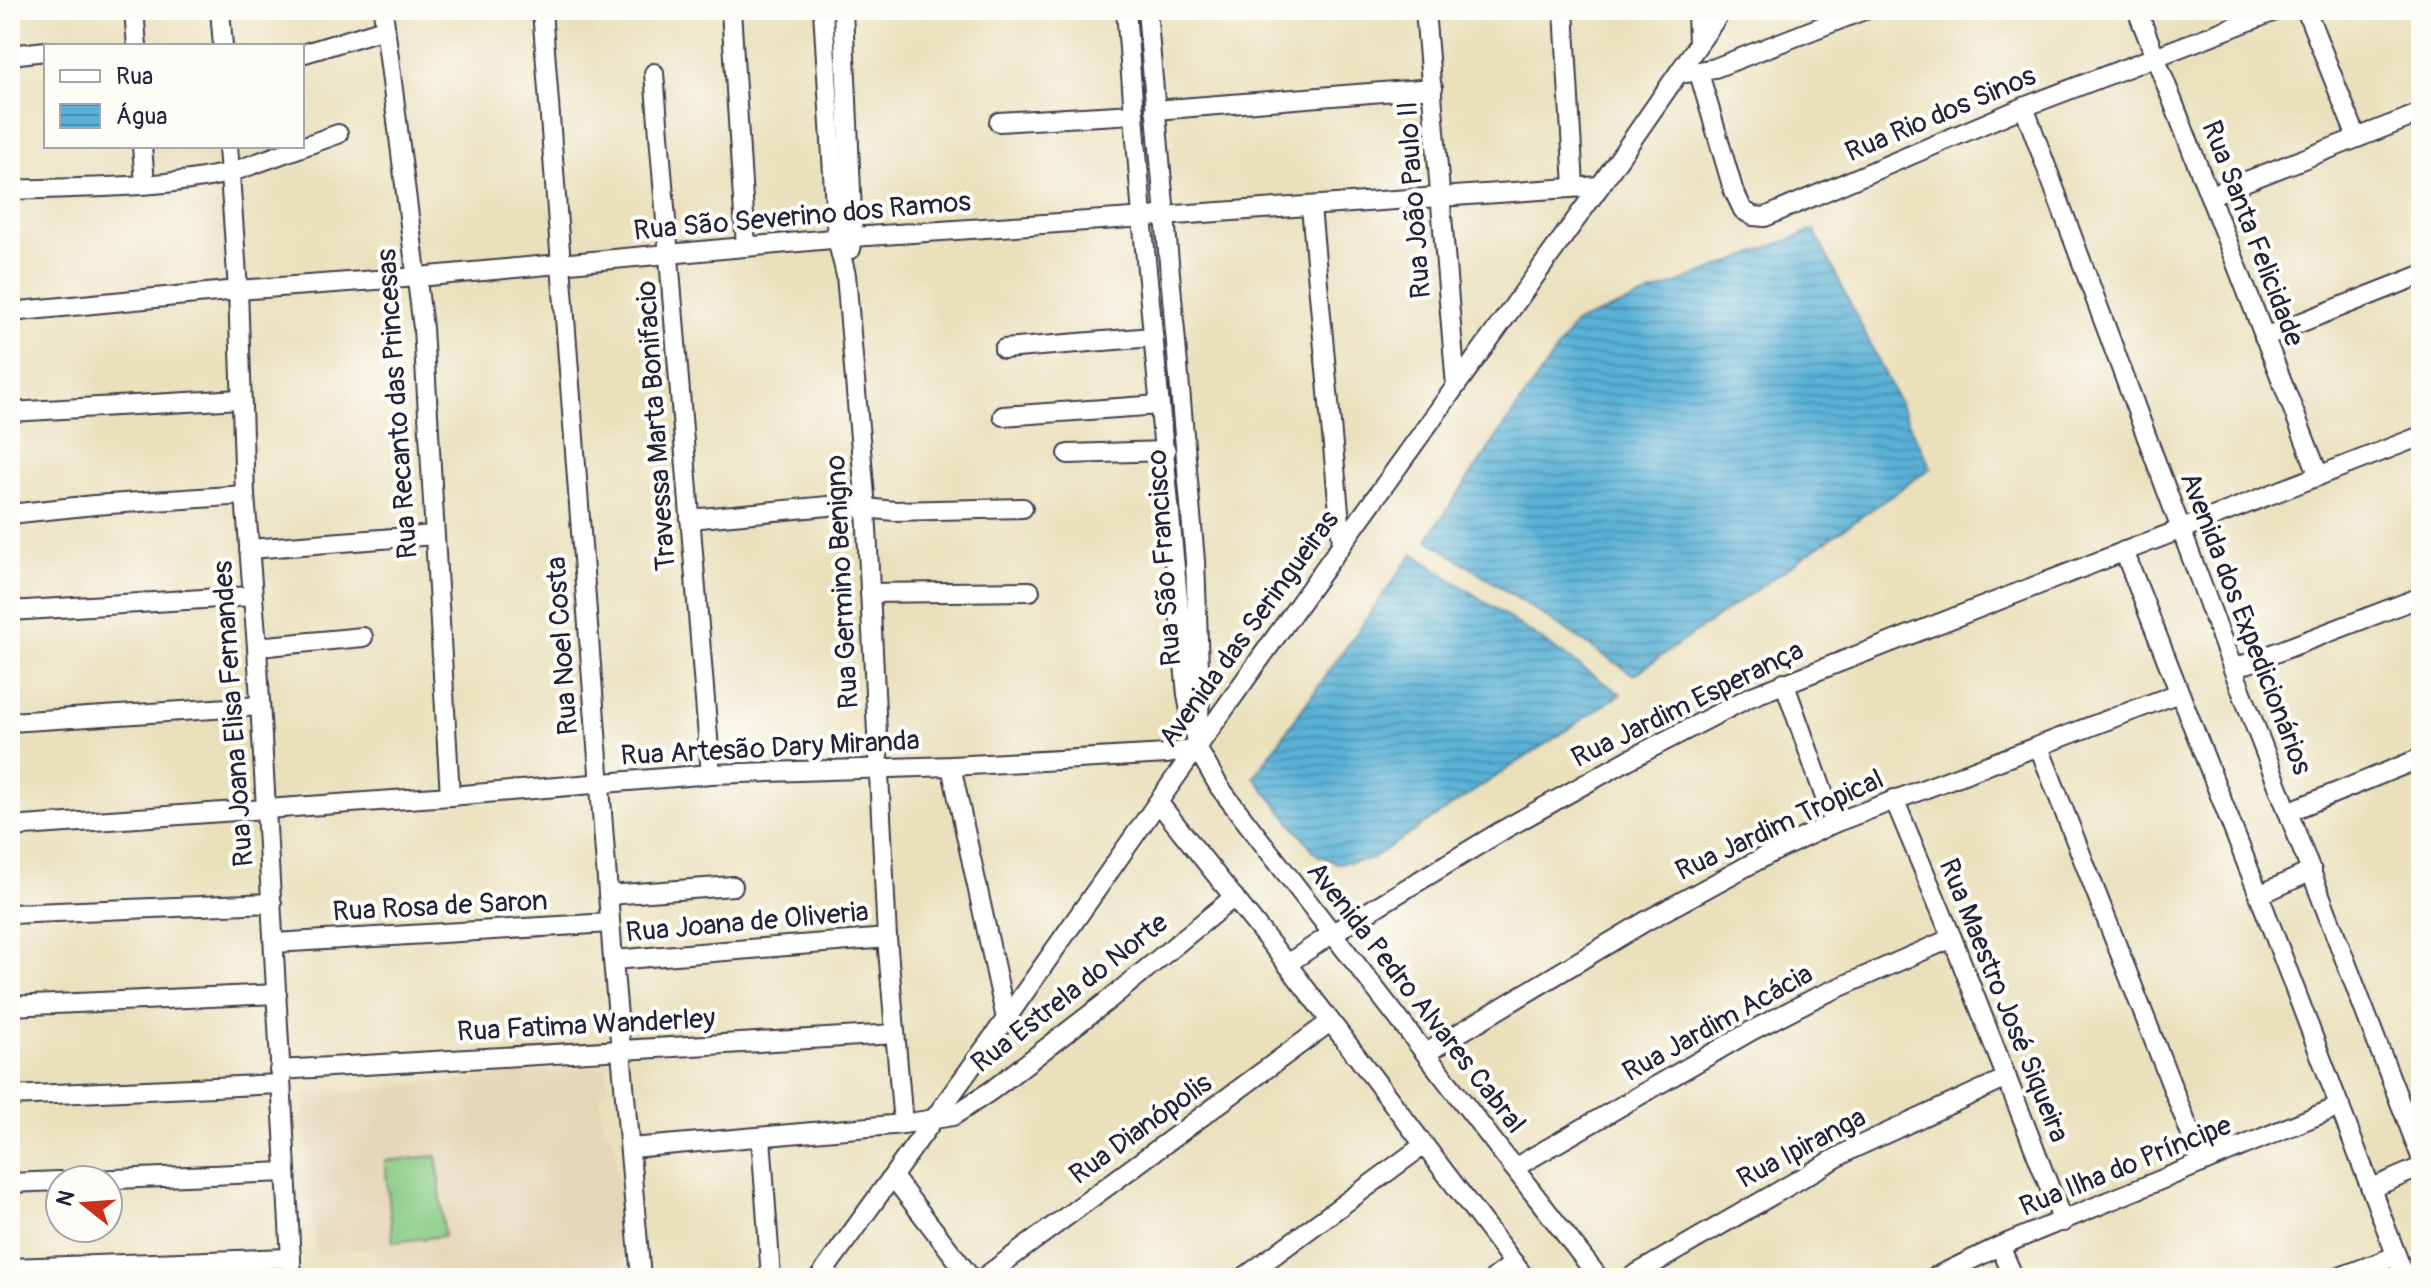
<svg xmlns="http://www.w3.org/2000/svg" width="2431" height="1288" viewBox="0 0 2431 1288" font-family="Pangolin,sans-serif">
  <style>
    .built { fill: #e6d5b7 }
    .garden { fill: #87cb85; stroke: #547660; stroke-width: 2 }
    .water { fill: url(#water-rules); stroke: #3e6a88; stroke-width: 2 }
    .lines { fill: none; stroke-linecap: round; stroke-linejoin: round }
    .minor-casing { stroke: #403e4e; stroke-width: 22 }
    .minor { stroke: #fff; stroke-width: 18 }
    .labels { text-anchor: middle; stroke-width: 8; stroke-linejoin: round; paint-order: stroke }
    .street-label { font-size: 28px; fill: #22223b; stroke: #fdfcf7 }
  </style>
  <defs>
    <pattern id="water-rules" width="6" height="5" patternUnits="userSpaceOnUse" patternTransform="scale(2)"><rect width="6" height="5" fill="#59b1d6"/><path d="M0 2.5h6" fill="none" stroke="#4990af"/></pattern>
  </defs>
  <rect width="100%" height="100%" fill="#fdfcf7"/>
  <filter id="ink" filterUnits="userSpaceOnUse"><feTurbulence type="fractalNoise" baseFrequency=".0125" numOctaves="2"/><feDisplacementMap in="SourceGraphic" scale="16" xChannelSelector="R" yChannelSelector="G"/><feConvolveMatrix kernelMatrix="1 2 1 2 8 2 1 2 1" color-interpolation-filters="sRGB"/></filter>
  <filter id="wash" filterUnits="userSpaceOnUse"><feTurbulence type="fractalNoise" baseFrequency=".006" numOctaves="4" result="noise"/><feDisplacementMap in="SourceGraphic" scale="32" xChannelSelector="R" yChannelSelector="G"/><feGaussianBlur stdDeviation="1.8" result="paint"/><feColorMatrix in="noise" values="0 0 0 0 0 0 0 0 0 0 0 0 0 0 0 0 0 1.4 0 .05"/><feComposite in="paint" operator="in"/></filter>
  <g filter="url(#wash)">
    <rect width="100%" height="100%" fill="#eae0bc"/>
    <!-- built -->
    <polygon class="built" points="606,1066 608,1085 600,1094 603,1129 614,1139 626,1278 377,1278 375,1248 315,1254 304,1096"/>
    <!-- garden -->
    <polygon class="garden" points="437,1156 444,1236 393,1242 385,1161"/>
    <!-- water -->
    <g class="water">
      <polygon points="1814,230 1931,468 1634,675 1427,539 1575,323"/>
      <polygon points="1413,553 1621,694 1370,860 1337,863 1317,855 1254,777"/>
    </g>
  </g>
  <g filter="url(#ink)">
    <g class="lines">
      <!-- minor casing -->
      <g class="minor-casing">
        <g id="minor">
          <polyline points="134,10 137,46"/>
          <polyline points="220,10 223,46"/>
          <polyline points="383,10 423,328 450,796"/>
          <polyline points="542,10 613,960 641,1278"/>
          <polyline points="731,10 746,247"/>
          <polyline points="823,10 837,239 846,275 866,508 887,938 903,1124"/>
          <polyline points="843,10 853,237 851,249"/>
          <polyline points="1126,10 1142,217 1187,695 1197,748 1220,788 1599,1278"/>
          <polyline points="1147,10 1195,561 1200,695 1199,717"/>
          <polyline points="1425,10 1456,386"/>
          <polyline points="1564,10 1574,187"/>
          <polyline points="1697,10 1698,44"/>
          <polyline points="2137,10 2319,476"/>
          <polyline points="2306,10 2357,138"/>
          <polyline points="302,54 384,29"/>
          <polyline points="10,55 46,51"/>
          <polyline points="654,73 711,774"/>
          <polyline points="1687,73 1715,68 1864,10"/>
          <polyline points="1699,73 1733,189 1743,210 1753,216 1765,217 2024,107 2278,10"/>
          <polyline points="2024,107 2233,669 2421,1157"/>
          <polyline points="1155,110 1433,88"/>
          <polyline points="999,122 1134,114"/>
          <polyline points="142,146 145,184"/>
          <polyline points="228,146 238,290 245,495 257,647 292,1278"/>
          <path d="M10,190c72,-3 148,-1 219,-17l109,-39"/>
          <polyline points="2211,195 2421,113"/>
          <polyline points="1311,207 1342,544"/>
          <polyline points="10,312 238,290 418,277 853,237 1600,186"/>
          <polyline points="2264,337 2421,275"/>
          <polyline points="1004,349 1153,337"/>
          <polyline points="10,412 241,399"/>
          <polyline points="1003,416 1160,405"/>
          <polyline points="1068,454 1166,451"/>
          <polyline points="10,514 94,505 245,495"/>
          <polyline points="690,519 839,505 894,511 1023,508"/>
          <polyline points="249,549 434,535"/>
          <polyline points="2124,551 2259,895 2405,1278"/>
          <polyline points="870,593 1030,591"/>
          <polyline points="10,611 251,596"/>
          <polyline points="257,647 363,637"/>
          <polyline points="2233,669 2421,597"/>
          <polyline points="1784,682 1834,823"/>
          <polyline points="10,722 260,706"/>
          <polyline points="2039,747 2202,1163"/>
          <polyline points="951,766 1006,1019"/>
          <polyline points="1894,799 1952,938 2063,1222"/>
          <polyline points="1158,802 1287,964 1525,1278"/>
          <polyline points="2288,812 2421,758"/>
          <polyline points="10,827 450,796 711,774 951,766 1167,754 1197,748"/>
          <polyline points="608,895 733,886"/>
          <polyline points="2259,895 2312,871"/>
          <polyline points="10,914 272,903"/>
          <polyline points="274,943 610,923"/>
          <polyline points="613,960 887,938"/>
          <polyline points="1287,964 1333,933 1503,830 1628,760 1750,697 2421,436"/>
          <polyline points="10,1006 277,994"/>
          <polyline points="1426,1053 1646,921 1771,853 1834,823 2179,693"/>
          <polyline points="279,1070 895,1034"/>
          <polyline points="10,1096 280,1084"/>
          <polyline points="761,1137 771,1278"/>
          <polyline points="631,1148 903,1124 953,1116 992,1090 1106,1002 1234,897"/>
          <polyline points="1514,1168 1751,1031 1815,998 1952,938"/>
          <polyline points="893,1177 971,1278"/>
          <polyline points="91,1180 285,1172"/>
          <polyline points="10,1183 60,1181"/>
          <polyline points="2372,1188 2421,1167"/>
          <polyline points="2000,1246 2014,1278"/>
          <polyline points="10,1268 290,1258"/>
          <polyline points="819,1278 1006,1019 1158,802 1342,544 1600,186 1722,10"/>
          <polyline points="983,1278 1330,1022"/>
          <polyline points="1243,1278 1424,1145"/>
          <polyline points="1494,1278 1514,1263"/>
          <polyline points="1629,1278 1852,1149 2007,1078"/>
          <polyline points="1933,1278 2000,1246 2340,1106"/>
          <polyline points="2337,1278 2396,1256"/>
        </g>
      </g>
      <!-- minor -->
      <use href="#minor" class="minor"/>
    </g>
  </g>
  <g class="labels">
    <!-- street labels -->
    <g class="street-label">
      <text transform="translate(1940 113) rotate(-23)" y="10">Rua Rio dos Sinos</text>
      <text transform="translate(1413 200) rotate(-94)" y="10">Rua João Paulo II</text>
      <text transform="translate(802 215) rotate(-5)" y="10">Rua São Severino dos Ramos</text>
      <text transform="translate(2254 233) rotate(69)" y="10">Rua Santa Felicidade</text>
      <text transform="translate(396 404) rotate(-94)" y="10">Rua Recanto das Princesas</text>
      <text transform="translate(655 426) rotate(-94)" y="10">Travessa Marta Bonifacio</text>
      <text transform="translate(1163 558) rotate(-94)" y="10">Rua São Francisco</text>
      <text transform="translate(841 582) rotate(-93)" y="10">Rua Germino Benigno</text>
      <text transform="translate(2247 623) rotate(69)" y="10">Avenida dos Expedicionários</text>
      <text transform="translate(1248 628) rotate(-54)" y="10">Avenida das Seringueiras</text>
      <text transform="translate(561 646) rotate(-94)" y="10">Rua Noel Costa</text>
      <text transform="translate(1687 703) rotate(-26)" y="10">Rua Jardim Esperança</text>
      <text transform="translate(232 714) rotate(-94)" y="10">Rua Joana Elisa Fernandes</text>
      <text transform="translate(770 747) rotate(-3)" y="10">Rua Artesão Dary Miranda</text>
      <text transform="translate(1779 824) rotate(-25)" y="10">Rua Jardim Tropical</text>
      <text transform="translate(440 905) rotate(-3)" y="10">Rua Rosa de Saron</text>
      <text transform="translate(747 921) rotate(-5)" y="10">Rua Joana de Oliveria</text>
      <text transform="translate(1069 992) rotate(-38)" y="10">Rua Estrela do Norte</text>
      <text transform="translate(1417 997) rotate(52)" y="10">Avenida Pedro Alvares Cabral</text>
      <text transform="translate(2005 1000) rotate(68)" y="10">Rua Maestro José Siqueira</text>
      <text transform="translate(1717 1022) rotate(-29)" y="10">Rua Jardim Acácia</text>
      <text transform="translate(586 1024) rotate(-3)" y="10">Rua Fatima Wanderley</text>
      <text transform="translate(1140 1128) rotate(-36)" y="10">Rua Dianópolis</text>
      <text transform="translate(1801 1147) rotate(-28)" y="10">Rua Ipiranga</text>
      <text transform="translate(2125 1165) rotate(-22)" y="10">Rua Ilha do Príncipe</text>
    </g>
  </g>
  <!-- margin -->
  <rect width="2431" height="1288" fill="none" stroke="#fdfcf7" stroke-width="40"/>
  <!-- legend -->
  <rect x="44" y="44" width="260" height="104" fill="#fdfcf7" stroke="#a5a5ac" stroke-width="2"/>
  <rect x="60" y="70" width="40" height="12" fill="#ffffff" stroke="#a5a5ac" stroke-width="2"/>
  <text x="116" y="84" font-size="24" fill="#22223b">Rua</text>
  <rect x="60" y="104" width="40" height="24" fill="url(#water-rules)" stroke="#a5a5ac" stroke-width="2"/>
  <text x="116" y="124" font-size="24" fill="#22223b">Água</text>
  <!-- north arrow -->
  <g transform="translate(84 1204) rotate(287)"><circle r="38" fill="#fdfcf7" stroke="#a5a5ac" stroke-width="2"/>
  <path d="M0-6L14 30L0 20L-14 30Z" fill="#c8321e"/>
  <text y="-12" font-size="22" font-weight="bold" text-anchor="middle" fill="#22223b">N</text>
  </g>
</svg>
